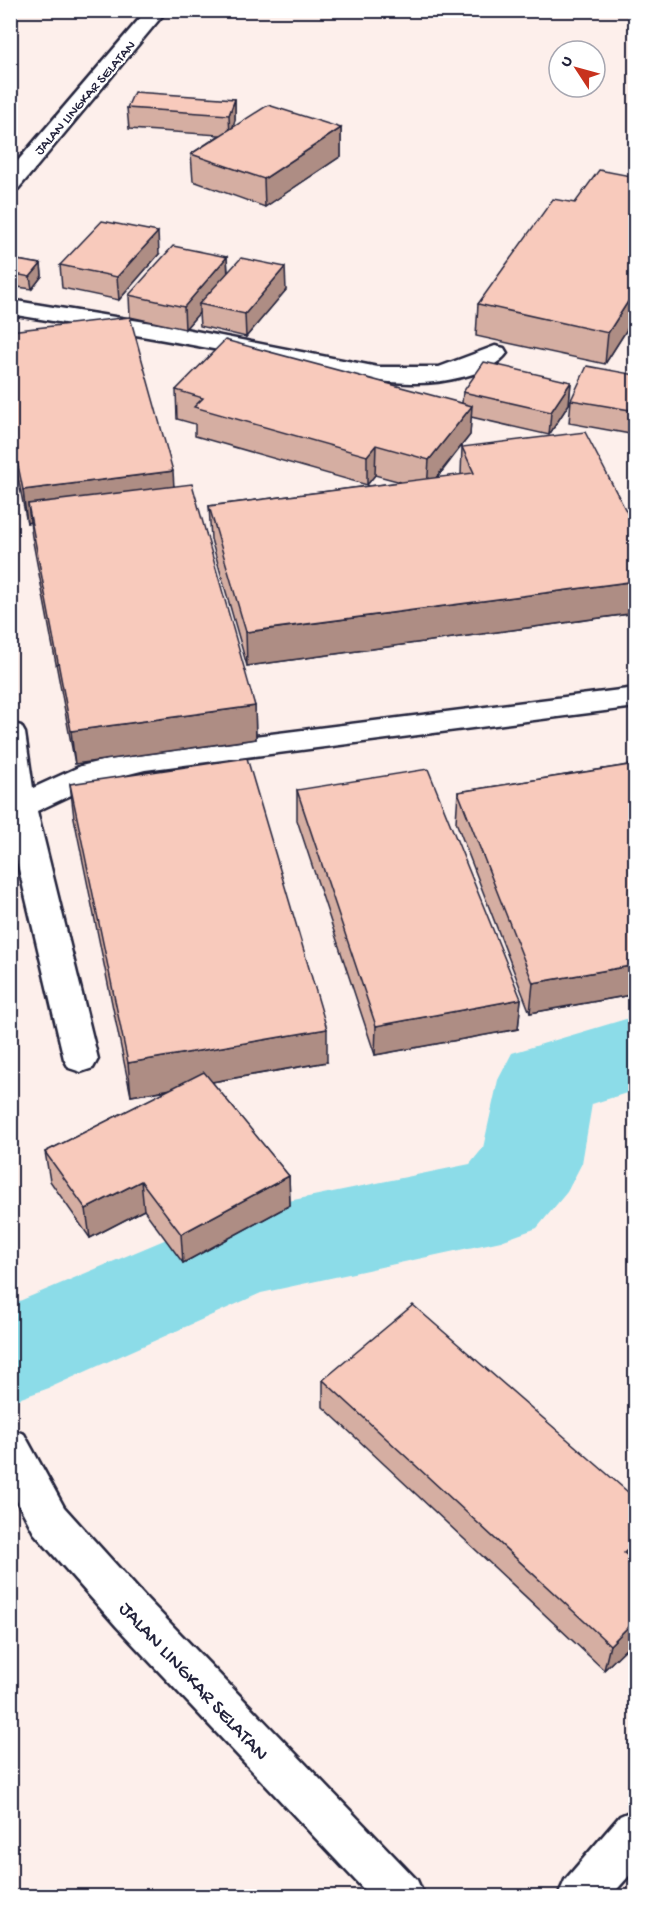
<svg xmlns="http://www.w3.org/2000/svg" width="646" height="1907" viewBox="0 0 646 1907" font-family="'Gochi Hand',sans-serif">
  <style>
    .lines { fill: none; stroke-linecap: round; stroke-linejoin: round }
    .river { fill: #8cdce8; fill-rule: evenodd }
    .minor-casing { stroke: #22223b; stroke-width: 5 }
    .highway-casing { stroke: #22223b; stroke-width: 5 }
    .minor { fill: #fff; fill-rule: evenodd }
    .highway { fill: #fff; fill-rule: evenodd }
    .wall { fill: #d5aea2; stroke: #22223b; stroke-width: 1.5 }
    .shaded-wall { fill: #ae8d84; stroke: #22223b; stroke-width: 1.5 }
    .building { fill: #f8cabc; stroke: #22223b; stroke-width: 1.5 }
    .labels { text-anchor: middle; stroke-width: 4.5; stroke-linejoin: round; paint-order: stroke }
    .far-street-label { font-size: 14px; fill: #22223b; stroke: #fff }
    .near-street-label { font-size: 20px; fill: #22223b; stroke: #fff }
  </style>
  <rect width="100%" height="100%" fill="#fdefeb"/>
  <filter id="ink" filterUnits="userSpaceOnUse"><feTurbulence type="fractalNoise" baseFrequency=".0167" numOctaves="2"/><feDisplacementMap in="SourceGraphic" scale="12" xChannelSelector="R" yChannelSelector="G"/><feConvolveMatrix kernelMatrix="1 2 1 2 8 2 1 2 1" color-interpolation-filters="sRGB"/></filter>
  <g filter="url(#ink)">
    <g class="lines">
      <!-- river -->
      <polygon class="river" points="636,1016 636,1090 592,1104 582,1163 567,1192 537,1228 501,1241 261,1293 49,1388 10,1402 10,1305 207,1222 244,1210 470,1164 483,1148 498,1080 512,1053"/>
      <!-- minor casing -->
      <g class="minor-casing">
        <g id="minor">
          <path d="M10,300l160,26 208,41h61l56,-21 9,2 3,5c-16,23 -71,31 -97,30 -56,-1 -112,-17 -166,-28 -78,-16 -156,-28 -234,-41z"/>
          <polygon points="636,688 636,707 145,770 101,781 37,811 98,1059 93,1068 81,1072 69,1068 64,1059 10,831 10,723 21,726 25,733 33,788 81,766 145,750"/>
          <polygon points="636,1809 636,1868 611,1896 558,1896 565,1880 620,1816"/>
        </g>
      </g>
      <!-- highway casing -->
      <g class="highway-casing">
        <g id="highway">
          <polygon points="147,10 167,10 18,189 10,190 10,170"/>
          <polygon points="10,1429 24,1434 64,1507 147,1599 417,1880 424,1896 370,1896 117,1627 34,1533 10,1488"/>
        </g>
      </g>
      <!-- minor -->
      <use href="#minor" class="minor"/>
      <!-- highway -->
      <use href="#highway" class="highway"/>
    </g>
    <!-- wall -->
    <g class="wall">
      <polygon points="235,99 235,120 233,127 341,128 341,156 265,207 193,181 191,154 220,135 129,129 127,108"/>
      <polygon points="636,177 636,315 605,364 476,336 478,304 575,203"/>
      <polygon points="159,254 119,300 62,288 60,265"/>
      <polygon points="227,257 228,272 286,290 246,337 200,326 199,313 185,329 130,317 129,295"/>
      <polygon points="10,259 41,264 42,276 32,289 10,286"/>
      <polygon points="10,331 174,486 255,706 256,739 75,764 32,537 30,522 27,523 10,438"/>
      <polygon points="636,375 636,435 569,423 571,400"/>
      <polygon points="571,382 569,404 549,435 471,417 470,435 437,478 461,475 462,447 636,530 636,613 247,666 211,539 209,506 401,482 375,475 367,485 195,436 195,424 177,419 176,390 462,403 463,392"/>
      <polygon points="636,764 636,994 530,1013 456,822 458,792"/>
      <polygon points="70,784 327,1062 212,1082 289,1176 290,1205 183,1263 144,1210 90,1238 50,1181 45,1152 169,1090 131,1096 74,818"/>
      <polygon points="297,790 521,999 518,1029 375,1055 297,820"/>
      <polygon points="323,1380 636,1499 636,1639 604,1670 323,1407"/>
    </g>
    <!-- shaded-wall -->
    <g class="shaded-wall">
      <polygon points="235,99 235,120 230,136 229,115"/>
      <polygon points="341,128 341,156 265,207 264,179"/>
      <polygon points="158,232 159,254 119,300 117,277"/>
      <polygon points="227,257 228,279 199,304 199,313 185,329 184,307"/>
      <polygon points="41,264 42,276 32,289 30,277"/>
      <polygon points="285,267 286,290 246,337 245,314"/>
      <polygon points="636,289 636,315 605,364 608,333"/>
      <polygon points="571,382 569,404 549,435 551,412"/>
      <polygon points="472,406 470,435 427,489 429,460"/>
      <polygon points="376,445 375,475 367,485 367,456"/>
      <polygon points="173,471 175,504 28,504 30,522 27,523 23,490"/>
      <polygon points="636,581 636,613 247,666 246,632"/>
      <polygon points="255,706 256,739 75,764 71,731"/>
      <polygon points="636,965 636,994 530,1013 533,983"/>
      <polygon points="521,999 518,1029 375,1055 376,1026"/>
      <polygon points="327,1029 327,1062 131,1096 128,1063"/>
      <polygon points="289,1176 290,1205 183,1263 181,1234"/>
      <polygon points="141,1181 144,1210 90,1238 86,1209"/>
      <polygon points="636,1542 636,1563 624,1553"/>
      <polygon points="636,1619 636,1639 604,1670 610,1645"/>
    </g>
    <!-- building -->
    <g class="building">
      <polygon points="134,92 235,99 229,115 127,108"/>
      <polygon points="268,105 341,128 264,179 191,154"/>
      <polygon points="599,170 636,177 636,289 608,333 478,304 553,199 575,203"/>
      <polygon points="102,221 158,232 117,277 60,265"/>
      <polygon points="173,246 227,257 184,307 129,295"/>
      <polygon points="241,258 285,267 245,314 199,304"/>
      <polygon points="10,259 41,264 30,277 10,273"/>
      <polygon points="130,317 173,471 23,490 10,426 10,331"/>
      <polygon points="225,340 472,406 429,460 376,445 367,456 194,407 203,398 176,390"/>
      <polygon points="484,362 571,382 551,412 463,392"/>
      <polygon points="587,366 636,375 636,411 571,400"/>
      <polygon points="585,432 636,530 636,581 246,632 209,506 474,473 462,447"/>
      <polygon points="192,484 255,706 71,731 28,504"/>
      <polygon points="247,758 327,1029 128,1063 70,784"/>
      <polygon points="636,764 636,965 533,983 458,792"/>
      <polygon points="428,769 521,999 376,1026 297,790"/>
      <polygon points="204,1072 289,1176 181,1234 141,1181 86,1209 45,1152"/>
      <polygon points="413,1305 636,1499 636,1542 624,1553 636,1562 636,1619 610,1645 323,1380"/>
    </g>
  </g>
  <g class="labels">
    <!-- far-street labels -->
    <g class="far-street-label">
      <text transform="translate(84 97) rotate(-49)" y="5">JALAN LINGKAR SELATAN</text>
    </g>
    <!-- near-street labels -->
    <g class="near-street-label">
      <text transform="translate(195 1680) rotate(47)" y="7">JALAN LINGKAR SELATAN</text>
    </g>
  </g>
  <!-- margin -->
  <rect width="646" height="1907" fill="none" stroke="#fff" stroke-width="36"/>
  <rect x="18" y="18" width="610" height="1871" fill="none" stroke="#22223b" stroke-width="2" filter="url(#ink)"/>
  <!-- north arrow -->
  <g transform="translate(577 69) rotate(306)"><circle r="28" fill="#ffffff" stroke="#a7a7b1" stroke-width="1.5"/>
  <path d="M0-4.5L10 22L0 15L-10 22Z" fill="#c8321e"/>
  <text y="-9" font-size="16" font-weight="bold" text-anchor="middle" fill="#22223b">U</text>
  </g>
</svg>
